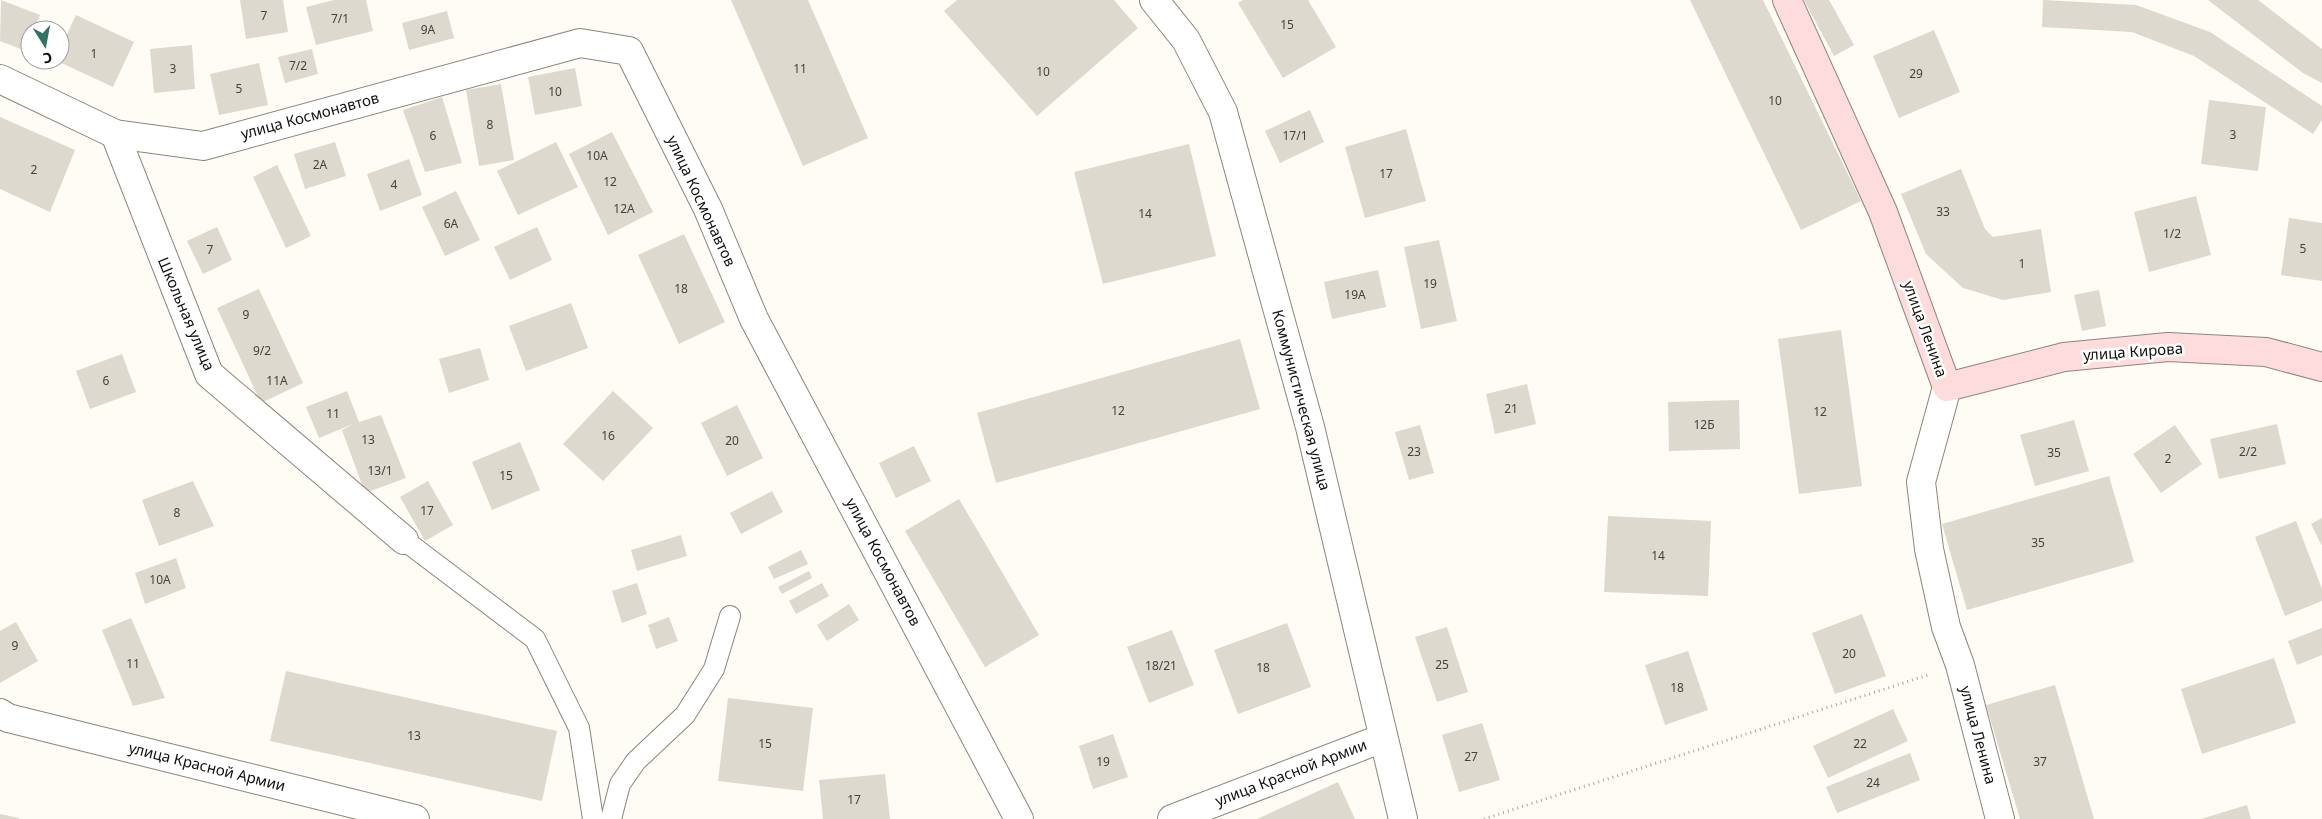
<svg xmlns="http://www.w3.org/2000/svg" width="2322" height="819" viewBox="0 0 2322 819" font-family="'Noto Sans',sans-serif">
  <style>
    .building { fill: #ded9ce }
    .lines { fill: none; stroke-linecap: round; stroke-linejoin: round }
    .service-casing { stroke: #8b867c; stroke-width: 22 }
    .minor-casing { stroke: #8b867c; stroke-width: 30 }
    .secondary-casing { stroke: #8b867c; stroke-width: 30 }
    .path { stroke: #a8a5a0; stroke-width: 3; stroke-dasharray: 1 4; stroke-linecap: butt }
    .service { stroke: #fff; stroke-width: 20 }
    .minor { stroke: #fff; stroke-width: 28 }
    .secondary { stroke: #fedcde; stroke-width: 28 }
    .labels { text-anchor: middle; stroke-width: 5; stroke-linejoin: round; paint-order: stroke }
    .number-label { font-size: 12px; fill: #45423d }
    .street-label { font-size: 15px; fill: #12100d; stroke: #fff }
  </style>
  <rect width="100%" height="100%" fill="#fffbf5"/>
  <!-- building -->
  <g class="building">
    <polygon points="1,0 40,15 34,30 30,30 30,41 26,51 0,41"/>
    <polygon points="240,0 283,0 288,32 246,39"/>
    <polygon points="334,0 366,0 373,31 316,45 306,7"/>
    <polygon points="731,0 808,0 868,138 803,166"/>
    <polygon points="957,0 1114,0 1138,28 1037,116 944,11"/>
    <polygon points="1243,0 1308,0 1336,47 1283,78 1238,3"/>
    <polygon points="1690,0 1763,0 1861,201 1801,230"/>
    <polygon points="1804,0 1829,0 1854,45 1834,56"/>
    <polygon points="2043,0 2136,5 2210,32 2322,106 2322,120 2313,134 2194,56 2132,32 2042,27"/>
    <polygon points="2208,0 2258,0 2322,49 2322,83 2303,73"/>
    <polygon points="447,11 454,38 409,50 402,23"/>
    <polygon points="76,15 134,42 113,87 55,60 60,60 60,49"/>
    <polygon points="1934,30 1960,92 1899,118 1873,56"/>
    <polygon points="192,45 195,89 154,93 150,49"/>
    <polygon points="312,49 318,74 285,83 278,57"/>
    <polygon points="259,63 268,105 219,115 210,74"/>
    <polygon points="575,68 582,106 535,115 528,77"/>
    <polygon points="501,84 514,160 479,166 466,90"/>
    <polygon points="442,97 462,163 425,172 403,110"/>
    <polygon points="2209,100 2266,107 2258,171 2201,164"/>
    <polygon points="1310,110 1324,142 1280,163 1265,131"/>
    <polygon points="0,117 75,150 50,212 0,189"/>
    <polygon points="1406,129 1426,201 1365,218 1345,147"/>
    <polygon points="612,132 653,212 608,235 569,154"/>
    <polygon points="335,142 346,176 305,189 294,154"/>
    <polygon points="556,142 578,187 518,215 497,171"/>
    <polygon points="1189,144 1216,256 1103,284 1074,172"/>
    <polygon points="409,159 422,195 380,211 367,174"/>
    <polygon points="277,165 311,236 286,248 253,177"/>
    <polygon points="1961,169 1985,229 1993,237 2041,229 2051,292 2003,300 1963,288 1926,254 1901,194"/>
    <polygon points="456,191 480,240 445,256 422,207"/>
    <polygon points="2196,196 2211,255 2149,272 2134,212"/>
    <polygon points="2289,218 2322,223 2322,281 2281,275"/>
    <polygon points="217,227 232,260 203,274 187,241"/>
    <polygon points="537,227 552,260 510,280 494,247"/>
    <polygon points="684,234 725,322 679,344 638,255"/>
    <polygon points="1439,240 1457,321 1421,329 1404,247"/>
    <polygon points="1378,270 1386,307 1332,319 1324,282"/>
    <polygon points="259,289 303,383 261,403 217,308"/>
    <polygon points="2099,290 2106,326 2082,331 2074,295"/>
    <polygon points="571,303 588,348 526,371 509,326"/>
    <polygon points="1841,330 1862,486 1799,494 1778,339"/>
    <polygon points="1240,339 1260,409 996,483 977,413"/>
    <polygon points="480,348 489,380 449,393 439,359"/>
    <polygon points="122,354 136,392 90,409 76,371"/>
    <polygon points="1527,384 1536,424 1495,434 1486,394"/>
    <polygon points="347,391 359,422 381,415 406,478 365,493 342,430 353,424 319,438 306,407"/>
    <polygon points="613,391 653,428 603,481 563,444"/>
    <polygon points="1739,400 1740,449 1669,451 1668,402"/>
    <polygon points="737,405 763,458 727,476 701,423"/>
    <polygon points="2074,420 2089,471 2035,486 2020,435"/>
    <polygon points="2277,424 2286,464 2219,479 2210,439"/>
    <polygon points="1420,425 1434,473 1409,480 1395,432"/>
    <polygon points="2175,425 2202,464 2161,493 2133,454"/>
    <polygon points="520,442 540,490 492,510 472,462"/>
    <polygon points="914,446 931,481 896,498 879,463"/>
    <polygon points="2109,476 2134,562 1967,610 1942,524"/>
    <polygon points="193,481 214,526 159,546 142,500"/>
    <polygon points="428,481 453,525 425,541 400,497"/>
    <polygon points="772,491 783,512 741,534 730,513"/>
    <polygon points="959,499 1039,635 985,667 905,531"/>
    <polygon points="1608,516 1711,521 1708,596 1604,592"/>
    <polygon points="2322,518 2322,546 2311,524"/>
    <polygon points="2296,521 2322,589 2322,601 2285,616 2255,537"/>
    <polygon points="681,535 687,556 637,571 631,550"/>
    <polygon points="801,550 808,564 774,579 768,567"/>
    <polygon points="176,558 186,588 145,604 135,573"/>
    <polygon points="809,571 812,578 782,594 778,587"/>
    <polygon points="637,583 647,614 622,623 612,591"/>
    <polygon points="822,583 829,596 796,614 789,601"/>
    <polygon points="849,604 859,620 827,641 817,625"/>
    <polygon points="1862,614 1886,676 1835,694 1812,633"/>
    <polygon points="669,617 678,641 656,649 648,625"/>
    <polygon points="131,618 165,698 133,706 102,630"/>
    <polygon points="16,622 38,661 0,683 0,631"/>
    <polygon points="1287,623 1311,687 1238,714 1214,650"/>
    <polygon points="1447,627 1468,692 1437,702 1415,637"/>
    <polygon points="2322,628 2322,655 2297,665 2288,641"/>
    <polygon points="1172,630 1194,685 1149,703 1127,647"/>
    <polygon points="1688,651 1708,710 1665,725 1645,665"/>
    <polygon points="2274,658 2296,723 2202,754 2181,689"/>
    <polygon points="286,671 557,731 542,801 270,741"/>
    <polygon points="2055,685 2094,819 2020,819 1986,705"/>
    <polygon points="728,698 813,708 803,791 718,781"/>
    <polygon points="1893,709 1908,741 1828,778 1813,746"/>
    <polygon points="1482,723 1500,780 1459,792 1442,735"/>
    <polygon points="1113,734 1128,777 1093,789 1079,746"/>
    <polygon points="1910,753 1920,780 1837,813 1826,787"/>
    <polygon points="885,774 890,819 823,819 819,780"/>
    <polygon points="1338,782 1355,819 1257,819"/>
    <polygon points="2247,805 2251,819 2201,819"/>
    <polygon points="0,814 19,818 19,819 0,819"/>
  </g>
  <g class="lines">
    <!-- service casing -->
    <g class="service-casing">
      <g id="service">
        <polyline points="404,540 535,639 579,728 593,819"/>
        <polyline points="611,819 620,784 636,761 685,715 714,669 730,616"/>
      </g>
    </g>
    <!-- minor casing -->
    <g class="minor-casing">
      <g id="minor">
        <polyline points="1154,0 1186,40 1223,112 1310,427 1403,819"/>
        <polyline points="0,79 115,134 209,374 404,540"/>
        <polyline points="115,134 203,146 580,43 629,51 708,209 754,319 1019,819"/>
        <polyline points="1947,387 1921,482 1929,549 1946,627 1960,665 2000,819"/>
        <polyline points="0,713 8,718 415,819"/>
        <polyline points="1172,819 1383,738"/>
      </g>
    </g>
    <!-- secondary casing -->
    <g class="secondary-casing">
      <polyline id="secondary" points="1787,0 1883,212 1947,387 2064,357 2168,347 2266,352 2322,367"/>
    </g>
    <!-- path -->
    <polyline class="path" points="1484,819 1931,674"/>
    <!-- service -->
    <use href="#service" class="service"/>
    <!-- minor -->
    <use href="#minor" class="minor"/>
    <!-- secondary -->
    <use href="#secondary" class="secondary"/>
  </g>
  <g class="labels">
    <!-- number labels -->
    <g class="number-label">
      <text x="264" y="20">7</text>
      <text x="340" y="23">7/1</text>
      <text x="1287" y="29">15</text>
      <text x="428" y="34">9А</text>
      <text x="94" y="58">1</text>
      <text x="298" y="70">7/2</text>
      <text x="173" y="73">3</text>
      <text x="800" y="73">11</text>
      <text x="1043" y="76">10</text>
      <text x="1916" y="78">29</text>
      <text x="239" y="93">5</text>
      <text x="555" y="96">10</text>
      <text x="1775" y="105">10</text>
      <text x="490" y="129">8</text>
      <text x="2233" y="139">3</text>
      <text x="433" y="140">6</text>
      <text x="1295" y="140">17/1</text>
      <text x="597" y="160">10А</text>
      <text x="320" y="169">2А</text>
      <text x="34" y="174">2</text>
      <text x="1386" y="178">17</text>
      <text x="610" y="186">12</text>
      <text x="394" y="189">4</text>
      <text x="624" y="213">12А</text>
      <text x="1943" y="216">33</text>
      <text x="1145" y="218">14</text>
      <text x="451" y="228">6А</text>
      <text x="2172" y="238">1/2</text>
      <text x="2303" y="253">5</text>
      <text x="210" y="254">7</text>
      <text x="2022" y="268">1</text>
      <text x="1430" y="288">19</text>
      <text x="681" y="293">18</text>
      <text x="1355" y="299">19А</text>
      <text x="246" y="319">9</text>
      <text x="262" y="355">9/2</text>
      <text x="106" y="385">6</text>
      <text x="277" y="385">11А</text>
      <text x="1511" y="413">21</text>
      <text x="1118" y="415">12</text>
      <text x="1820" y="416">12</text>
      <text x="333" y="418">11</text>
      <text x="1704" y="429">12Б</text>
      <text x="608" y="440">16</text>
      <text x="368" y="444">13</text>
      <text x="732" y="445">20</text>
      <text x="1414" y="456">23</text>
      <text x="2248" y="456">2/2</text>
      <text x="2054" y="457">35</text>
      <text x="2168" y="463">2</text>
      <text x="380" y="475">13/1</text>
      <text x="506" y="480">15</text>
      <text x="427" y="515">17</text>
      <text x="177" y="517">8</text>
      <text x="2038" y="547">35</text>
      <text x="1658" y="560">14</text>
      <text x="160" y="584">10А</text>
      <text x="15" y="650">9</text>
      <text x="1849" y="658">20</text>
      <text x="133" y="668">11</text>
      <text x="1442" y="669">25</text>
      <text x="1161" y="670">18/21</text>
      <text x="1263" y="672">18</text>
      <text x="1677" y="692">18</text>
      <text x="414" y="740">13</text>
      <text x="765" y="748">15</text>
      <text x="1860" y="748">22</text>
      <text x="1471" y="761">27</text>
      <text x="1103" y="766">19</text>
      <text x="2040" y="766">37</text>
      <text x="1873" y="787">24</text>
      <text x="854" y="804">17</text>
    </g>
    <!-- street labels -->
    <g class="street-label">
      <text transform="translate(310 116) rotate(-15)" y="5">улица Космонавтов</text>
      <text transform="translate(701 201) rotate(65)" y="5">улица Космонавтов</text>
      <text transform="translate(186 314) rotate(67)" y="5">Школьная улица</text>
      <text transform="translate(1925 329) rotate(70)" y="5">улица Ленина</text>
      <text transform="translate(2133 352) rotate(-4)" y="5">улица Кирова</text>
      <text transform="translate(1301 400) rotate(75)" y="5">Коммунистическая улица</text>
      <text transform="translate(883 562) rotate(62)" y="5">улица Космонавтов</text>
      <text transform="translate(1978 735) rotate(75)" y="5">улица Ленина</text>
      <text transform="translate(207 767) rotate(14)" y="5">улица Красной Армии</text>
      <text transform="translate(1291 773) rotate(-21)" y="5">улица Красной Армии</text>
    </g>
  </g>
  <!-- north arrow -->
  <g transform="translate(45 45) rotate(169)"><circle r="24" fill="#ffffff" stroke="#a09f9e"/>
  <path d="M0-4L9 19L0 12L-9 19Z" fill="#317364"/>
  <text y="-8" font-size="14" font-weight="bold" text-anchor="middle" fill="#12100d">С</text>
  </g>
</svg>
